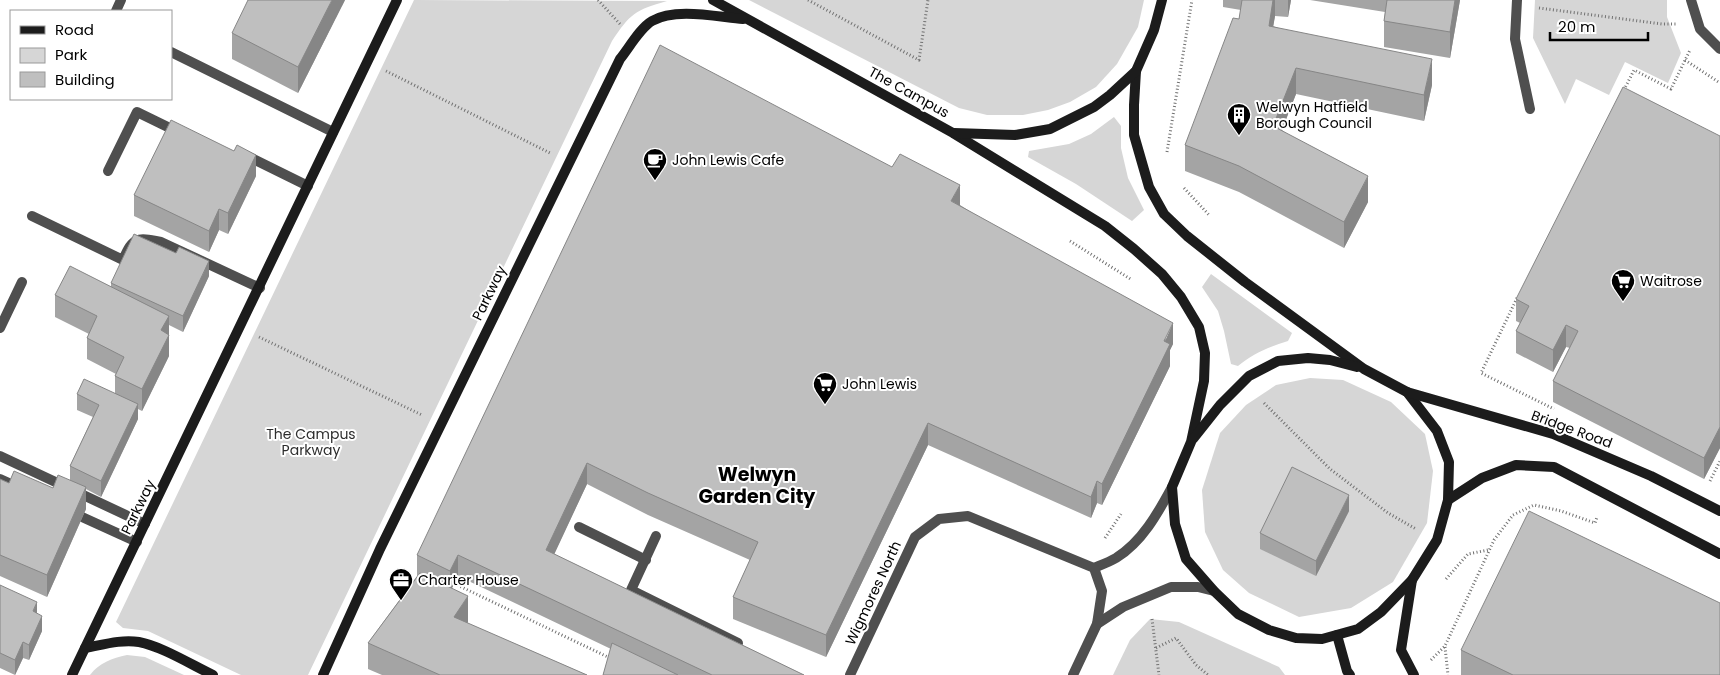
<svg xmlns="http://www.w3.org/2000/svg" width="1720" height="675" viewBox="0 0 1720 675" font-family="Poppins,sans-serif">
  <style>
    .green { fill: #d6d6d6 }
    .lines { fill: none; stroke-linecap: round; stroke-linejoin: round }
    .path { stroke: #717171; stroke-width: 3; stroke-dasharray: 1 2.5; stroke-linecap: butt }
    .lane { stroke: #4f4f4f; stroke-width: 10 }
    .street { stroke: #4f4f4f; stroke-width: 10 }
    .secondary { stroke: #1c1c1c; stroke-width: 10 }
    .wall { fill: #a4a4a4 }
    .shaded-wall { fill: #868686 }
    .building { fill: #bfbfbf; stroke: #868686 }
    .labels { text-anchor: middle; stroke-width: 4; stroke-linejoin: round; paint-order: stroke }
    .street-label { font-size: 14px; fill: #000; stroke: #fff }
    .poi-label { font-size: 14px; fill: #000; stroke: #fff; text-anchor: start }
    .park-label { font-size: 14px; fill: #2d2d2d; stroke: #fff }
    .district-label { font-size: 19px; font-weight: bold; fill: #000; stroke: #fff }
  </style>
  <rect width="100%" height="100%" fill="#fff"/>
  <!-- green -->
  <g class="green">
    <path d="M414,0l253,1c-32,9 -37,13 -55,40l-304,634h-67l-93,-44 -25,-3 -7,-6z"/>
    <polygon points="749,0 1144,0 1138,27 1117,64 1096,87 1070,102 1048,110 1023,115 987,115 959,108"/>
    <polygon points="1535,0 1667,0 1667,17 1681,53 1668,83 1625,62 1609,95 1576,79 1565,104 1533,38"/>
    <polygon points="1114,117 1121,126 1121,148 1128,178 1144,210 1132,221 1076,184 1028,157 1029,151 1069,144 1091,134"/>
    <path d="M1211,274l81,59 -4,8c-19,6 -34,12 -50,25l-7,-2 -7,-33 -6,-20 -16,-24z"/>
    <polygon points="1310,378 1343,380 1391,402 1425,434 1433,471 1427,523 1393,582 1351,608 1299,617 1249,593 1223,570 1205,532 1202,490 1220,433 1246,405 1276,385"/>
    <polygon points="1150,619 1179,622 1279,667 1285,675 1113,675 1130,640"/>
    <path d="M127,655l18,2 39,18h-94c9,-12 22,-17 37,-20z"/>
  </g>
  <g class="lines">
    <!-- path -->
    <g class="path">
      <polyline points="598,0 620,24"/>
      <polyline points="808,0 919,60 928,0"/>
      <polyline points="1539,8 1662,24 1677,24"/>
      <polyline points="1685,60 1720,83"/>
      <polyline points="386,71 550,153"/>
      <polyline points="1624,90 1634,70 1671,89 1690,50"/>
      <polyline points="1167,152 1192,0"/>
      <polyline points="1184,188 1210,216"/>
      <polyline points="1070,241 1132,280"/>
      <polyline points="1517,298 1481,373 1554,409"/>
      <polyline points="259,337 422,415"/>
      <polyline points="1264,403 1330,469 1388,513 1416,529"/>
      <polyline points="1710,481 1720,461"/>
      <polyline points="1105,538 1121,514"/>
      <polyline points="1446,579 1468,554 1488,550"/>
      <polyline points="451,582 612,659"/>
      <polyline points="1152,619 1159,675"/>
      <polyline points="1445,647 1448,675"/>
      <polyline points="1156,648 1176,638 1196,665 1208,675"/>
      <polyline points="1431,660 1445,646 1494,540 1513,515 1534,505 1561,511 1595,523 1597,517"/>
    </g>
    <!-- lane -->
    <g class="lane">
      <polyline points="1517,0 1515,39 1530,109"/>
      <polyline points="1691,0 1700,29 1720,49"/>
      <polyline points="116,11 121,0"/>
      <polyline points="171,52 333,132"/>
      <polyline points="244,156 247,156 308,186"/>
      <polyline points="108,171 137,112 178,132"/>
      <path d="M32,216l91,44c10,-23 13,-23 38,-18l99,46"/>
      <polyline points="0,328 22,282"/>
      <polyline points="0,456 145,524"/>
      <polyline points="0,479 20,488"/>
      <polyline points="82,517 137,542"/>
      <polyline points="579,527 646,560"/>
      <polyline points="656,536 631,590 738,643"/>
    </g>
    <!-- street -->
    <g class="street">
      <path d="M1094,568c7,-3 15,-6 22,-10 26,-16 42,-45 56,-71"/>
      <polyline points="1097,624 1123,607 1171,587 1198,587 1214,591"/>
      <polyline points="850,675 915,537 939,519 968,516 1094,568 1102,591 1097,624 1073,675"/>
    </g>
    <!-- secondary -->
    <g class="secondary">
      <polyline points="713,0 953,133 1105,226 1134,249 1162,274 1181,297 1199,327 1205,353 1204,381 1191,442 1172,487 1175,524 1186,559 1214,591 1238,614 1269,630 1296,638 1322,639 1358,629 1381,612 1412,580 1437,540 1448,500 1449,462 1437,431 1407,392 1364,369 1245,282 1187,236 1164,214 1149,187 1134,135 1134,105 1136,71"/>
      <polyline points="954,133 1015,135 1050,129 1094,107 1110,95 1136,71 1154,30 1162,0"/>
      <polyline points="1407,392 1553,434 1651,476 1720,511"/>
      <polyline points="1193,439 1220,405 1249,376 1278,361 1308,358 1330,360 1357,367"/>
      <polyline points="1448,500 1482,478 1516,465 1554,467 1720,554"/>
      <polyline points="1412,580 1401,650 1414,675"/>
      <polyline points="1337,635 1347,671 1350,675"/>
      <path d="M85,648c17,-3 36,-9 54,-6 22,4 53,23 74,33"/>
      <polyline points="72,675 397,0"/>
      <path d="M323,675l57,-126 240,-490c9,-11 20,-31 32,-38 23,-14 66,-4 91,-2"/>
    </g>
  </g>
  <!-- wall -->
  <g class="wall">
    <polygon points="345,0 298,93 232,59 232,33"/>
    <polygon points="1223,0 1291,0 1288,17 1275,16 1273,26 1432,85 1424,121 1296,94 1282,130 1368,202 1344,248 1239,192 1185,171 1185,145 1239,19 1241,10 1223,7"/>
    <polygon points="1310,0 1460,0 1450,58 1384,47 1384,21 1385,12"/>
    <polygon points="1720,136 1720,448 1704,479 1553,402 1553,381 1570,348 1566,347 1553,372 1516,353 1516,331 1520,323 1516,321 1516,299"/>
    <polygon points="234,151 256,176 228,234 219,230 209,252 134,216 134,195"/>
    <polygon points="960,205 1173,344 1170,350 1170,366 1102,505 1097,503 1091,518 928,445 826,657 733,619 733,597 750,560 648,515 587,484 554,554 804,675 603,675 611,649 458,576 452,588 468,622 467,623 587,675 382,675 368,669 368,643 417,576 417,555"/>
    <polygon points="209,276 183,332 169,325 169,356 142,411 138,409 138,419 101,497 86,489 86,509 47,597 0,576 0,479 9,483 53,488 70,480 70,466 93,417 77,410 77,394 115,393 115,376 116,374 87,359 87,338 89,334 55,317 55,295 111,287 111,283"/>
    <polygon points="1349,511 1316,576 1260,549 1260,533"/>
    <polygon points="0,585 37,613 42,631 29,660 23,658 15,675 0,668"/>
    <polygon points="1461,650 1720,675 1461,675"/>
  </g>
  <!-- shaded-wall -->
  <g class="shaded-wall">
    <polygon points="332,0 345,0 298,93 298,67"/>
    <polygon points="1273,0 1275,0 1275,16 1269,52 1269,26"/>
    <polygon points="1288,0 1291,0 1288,17"/>
    <polygon points="1455,0 1460,0 1450,58 1450,32"/>
    <polygon points="1432,59 1432,85 1424,121 1424,95"/>
    <polygon points="1296,68 1296,94 1273,152 1273,126"/>
    <polygon points="256,155 256,176 228,234 228,213"/>
    <polygon points="1368,176 1368,202 1344,248 1344,222"/>
    <polygon points="960,185 960,206 951,201"/>
    <polygon points="219,209 219,230 209,252 209,231"/>
    <polygon points="209,261 209,276 183,332 183,316"/>
    <polygon points="169,316 169,356 142,411 142,389 161,330"/>
    <polygon points="1173,323 1173,344 1170,350 1170,366 1102,505 1102,484"/>
    <polygon points="1566,325 1566,347 1553,372 1553,350"/>
    <polygon points="138,404 138,419 101,497 101,481"/>
    <polygon points="928,423 928,445 826,657 826,635"/>
    <polygon points="1720,427 1720,448 1704,479 1704,458"/>
    <polygon points="587,463 587,484 546,572 546,550"/>
    <polygon points="1097,481 1097,503 1091,518 1091,497"/>
    <polygon points="86,487 86,509 47,597 47,575"/>
    <polygon points="1349,495 1349,511 1316,576 1316,561"/>
    <polygon points="458,555 458,576 450,592 450,571"/>
    <polygon points="468,596 468,622 454,643 454,617"/>
    <polygon points="37,602 37,618 33,611"/>
    <polygon points="42,616 42,631 29,660 29,645"/>
    <polygon points="23,642 23,658 15,675 15,660"/>
  </g>
  <!-- building -->
  <g class="building">
    <polygon points="248,0 332,0 298,67 232,33"/>
    <polygon points="1242,0 1273,0 1269,26 1432,59 1424,95 1296,68 1273,126 1368,176 1344,222 1239,166 1185,145 1233,18 1239,19"/>
    <polygon points="1387,0 1455,0 1450,32 1384,21"/>
    <polygon points="660,45 892,167 900,154 960,185 951,201 1173,323 1164,341 1170,344 1102,484 1097,481 1091,497 928,423 826,635 733,597 758,542 648,493 587,463 546,550 804,675 712,675 458,555 450,571 417,555"/>
    <polygon points="1623,87 1720,136 1720,427 1704,458 1553,381 1578,331 1566,325 1553,350 1516,331 1529,306 1516,299"/>
    <polygon points="171,120 234,151 237,145 256,155 228,213 219,209 209,231 134,195"/>
    <polygon points="134,234 176,253 179,247 209,261 183,316 111,283"/>
    <polygon points="70,266 169,316 161,330 169,335 142,389 115,376 124,357 87,338 97,316 55,295"/>
    <polygon points="84,379 138,404 101,481 70,466 99,405 77,394"/>
    <polygon points="1292,467 1349,495 1316,561 1260,533"/>
    <polygon points="14,471 53,488 58,475 86,487 47,575 0,555 0,479 9,483"/>
    <polygon points="1529,511 1720,603 1720,675 1513,675 1461,650"/>
    <polygon points="420,573 468,596 454,617 587,675 440,675 368,643"/>
    <polygon points="0,585 37,602 33,611 42,616 29,645 23,642 15,660 0,653"/>
    <polygon points="612,643 678,675 603,675"/>
  </g>
  <!-- icons -->
  <defs>
    <g id="building-pin" transform="scale(1.25)"><path d="M0 17L-7.5 6A9.5 9.5 0 1 1 7.5 6Z" fill="#000" stroke="#fff"/><path d="M-4-6H4V6H1V3H-1V6H-4ZM-2.5-4.3h1.7v1.8h-1.7ZM.8-4.3h1.7v1.8H.8ZM-2.5-1h1.7V.8h-1.7ZM.8-1h1.7V.8H.8Z" fill="#fff"/></g>
    <g id="cafe-pin" transform="scale(1.25)"><path d="M0 17L-7.5 6A9.5 9.5 0 1 1 7.5 6Z" fill="#000" stroke="#fff"/><path d="M-5.5-4.5H6V0H3Q3 3.5 0 3.5H-2.5Q-5.5 3.5-5.5 0ZM3-3.2v2h1.7v-2ZM-6 4.5H4V6H-6Z" fill="#fff"/></g>
    <g id="supermarket-pin" transform="scale(1.25)"><path d="M0 17L-7.5 6A9.5 9.5 0 1 1 7.5 6Z" fill="#000" stroke="#fff"/><path d="M-6-5.5h2.5l.6 2H6L4.5 2H-2.5L-4.4-4H-6ZM-1.5 3.2a1.3 1.3 0 1 0 .1 0ZM3 3.2a1.3 1.3 0 1 0 .1 0Z" fill="#fff"/></g>
    <g id="office-pin" transform="scale(1.25)"><path d="M0 17L-7.5 6A9.5 9.5 0 1 1 7.5 6Z" fill="#000" stroke="#fff"/><path d="M-6-3h4V-5.5h4V-3h4V5H-6ZM-1-4.5V-3h2v-1.5ZM-6 0V1H6V0Z" fill="#fff"/></g>
  </defs>
  <g fill-rule="evenodd">
    <use href="#building-pin" x="1239" y="115"/>
    <use href="#cafe-pin" x="655" y="160"/>
    <use href="#supermarket-pin" x="1623" y="281"/>
    <use href="#supermarket-pin" x="825" y="384"/>
    <use href="#office-pin" x="401" y="580"/>
  </g>
  <g class="labels">
    <!-- street labels -->
    <g class="street-label">
      <text transform="translate(909 92) rotate(29)" y="5">The Campus</text>
      <text transform="translate(489 293) rotate(-64)" y="5">Parkway</text>
      <text transform="translate(1572 429) rotate(20)" y="5">Bridge Road</text>
      <text transform="translate(138 507) rotate(-64)" y="5">Parkway</text>
      <text transform="translate(873 593) rotate(-65)" y="5">Wigmores North</text>
    </g>
    <!-- poi labels -->
    <g class="poi-label">
      <text x="1256" y="112">Welwyn Hatfield<tspan x="1256" dy="16">Borough Council</tspan></text>
      <text x="672" y="165">John Lewis Cafe</text>
      <text x="1640" y="286">Waitrose</text>
      <text x="842" y="389">John Lewis</text>
      <text x="418" y="585">Charter House</text>
    </g>
    <!-- park labels -->
    <g class="park-label">
      <text x="311" y="439">The Campus<tspan x="311" dy="16">Parkway</tspan></text>
    </g>
    <!-- district labels -->
    <g class="district-label">
      <text x="757" y="481">Welwyn<tspan x="757" dy="22">Garden City</tspan></text>
    </g>
  </g>
  <!-- legend -->
  <rect x="10" y="10" width="162" height="90" fill="#ffffff" stroke="#999999"/>
  <rect x="20" y="26" width="25" height="8" fill="#1c1c1c" stroke="#999999"/>
  <text x="55" y="35" font-size="15" fill="#000000">Road</text>
  <rect x="20" y="48" width="25" height="15" fill="#d6d6d6" stroke="#999999"/>
  <text x="55" y="60" font-size="15" fill="#000000">Park</text>
  <rect x="20" y="72" width="25" height="15" fill="#bfbfbf" stroke="#999999"/>
  <text x="55" y="85" font-size="15" fill="#000000">Building</text>
  <!-- scale -->
  <path d="M1550 32v8h98v-8" fill="none" stroke="#000000" stroke-width="2.5"/>
  <text x="1558" y="32" font-size="15" fill="#000000" stroke="#ffffff" stroke-width="4" paint-order="stroke">20 m</text>
</svg>
